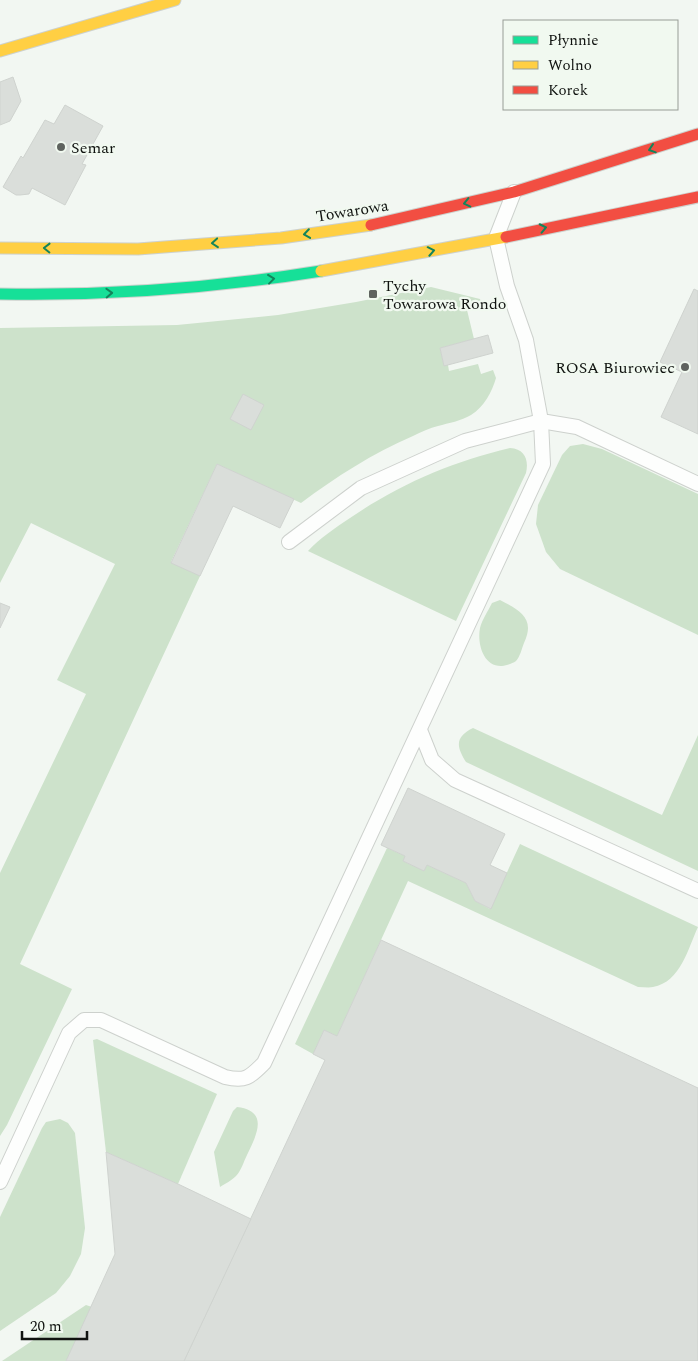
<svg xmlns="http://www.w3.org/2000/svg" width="698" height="1361" viewBox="0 0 698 1361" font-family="Spectral,serif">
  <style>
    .green { fill: #cde2cb }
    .building { fill: #dadeda; stroke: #cfd3cf }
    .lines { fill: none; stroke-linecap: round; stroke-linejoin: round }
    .lane-casing { stroke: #cdd1cd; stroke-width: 16 }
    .fast-casing { stroke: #cdd1cd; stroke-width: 13 }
    .slow-casing { stroke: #cdd1cd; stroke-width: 13 }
    .jam-casing { stroke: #cdd1cd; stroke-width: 13 }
    .lane { stroke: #fdfefd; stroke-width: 14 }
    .fast { stroke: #16e098; stroke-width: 11 }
    .slow { stroke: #ffcf43; stroke-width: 11 }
    .jam { stroke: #f24e42; stroke-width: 11 }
    .oneway { stroke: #13845b }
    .poi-dot { fill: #5f635f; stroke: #f1f9f0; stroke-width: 2 }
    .labels { text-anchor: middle; stroke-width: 4.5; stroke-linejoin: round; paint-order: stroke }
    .poi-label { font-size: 16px; fill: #101310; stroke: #f1f9f0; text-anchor: start }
    .street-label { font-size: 16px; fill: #101310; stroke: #f1f9f0 }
  </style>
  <rect width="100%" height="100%" fill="#f2f7f2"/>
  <!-- green -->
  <g class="green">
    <path d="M431,287l49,12 2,6 -15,5 7,29 -34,9 4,17h4l1,6 29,-7 3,10 12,-4 3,8c-4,14 -12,29 -25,37 -10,6 -22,8 -33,11 -8,2 -17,6 -25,10 -40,17 -77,41 -112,67l-84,-39 -46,98 29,14 -180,388 52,25 -65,136 -7,11v-263l86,-179 -29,-14 58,-116 -84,-41 -31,60v-255l177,-3 101,-10 78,-13z"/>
    <polygon points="583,444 602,449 698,494 698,635 560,569 546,552 536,524 538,505 562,455 570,446"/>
    <path d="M510,448c15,1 19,12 16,25l-70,148 -148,-70c12,-13 27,-23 42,-33 50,-34 101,-56 160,-70z"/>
    <path d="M500,600c19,10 36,18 24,43 -2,5 -4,14 -8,18 -4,3 -10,4 -14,5 -19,1 -25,-23 -22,-38 2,-8 8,-17 12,-25z"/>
    <path d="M473,728l189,87 36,-80v136l-232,-109c-10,-16 -11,-25 7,-34z"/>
    <path d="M520,844l178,83c-10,21 -17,55 -45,60 -4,1 -10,0 -15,0l-230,-106 -71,155 -13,-6 -11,24 -18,-10 92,-196 18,8 -2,5 21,10 3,-6 39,18 9,18 15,8z"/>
    <polygon points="97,1039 217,1094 178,1184 106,1152 93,1040"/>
    <path d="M237,1107c33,4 19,29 10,48 -3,6 -6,16 -11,21 -4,4 -11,8 -16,11l-6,-35 19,-41z"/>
    <polygon points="60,1119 68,1123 75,1133 85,1228 81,1254 70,1276 56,1293 0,1331 0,1217 42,1128 46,1122"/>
    <polygon points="86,1305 92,1307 66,1361 2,1361"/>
  </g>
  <!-- building -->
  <g class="building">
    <polygon points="13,77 21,101 10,121 0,125 0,82"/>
    <polygon points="65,105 103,126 82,164 86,165 65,205 32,188 29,194 20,195 16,195 3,187 21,156 23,158 45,120 54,124"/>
    <polygon points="694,289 698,291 698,434 661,417 682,372 660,362"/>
    <polygon points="488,335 493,353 444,366 440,348"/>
    <polygon points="243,394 264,405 251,430 230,419"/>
    <polygon points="217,464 294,499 280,528 233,506 200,576 171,563"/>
    <polygon points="0,603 10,607 0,628"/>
    <polygon points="408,788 505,834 490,865 507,873 491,909 475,901 466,883 427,865 424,871 403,861 405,856 381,845"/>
    <polygon points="381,940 698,1088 698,1361 184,1361 325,1060 313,1054 324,1030 337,1036"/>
    <polygon points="106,1152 178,1184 251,1219 184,1361 66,1361 115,1254"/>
  </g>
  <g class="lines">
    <!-- lane casing -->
    <g class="lane-casing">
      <g id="lane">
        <polyline points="514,192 496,238 507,286 526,340 541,421 577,427 698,484"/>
        <polyline points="420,730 432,760 455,780 698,891"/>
        <path d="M0,1182l69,-149 15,-13h17l124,57c21,5 25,0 39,-14l279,-599 -2,-43 -76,20 -104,47 -72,54"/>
      </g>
    </g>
    <!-- fast casing -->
    <g class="fast-casing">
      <path id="fast" d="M0,294c108,2 215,-6 321,-23"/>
    </g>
    <!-- slow casing -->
    <g class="slow-casing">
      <g id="slow">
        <polyline points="0,51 175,0"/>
        <polyline points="0,248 138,249 281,238 371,225"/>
        <polyline points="321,271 506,237"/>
      </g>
    </g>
    <!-- jam casing -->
    <g class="jam-casing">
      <g id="jam">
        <polyline points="371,225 514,192 698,134"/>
        <polyline points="506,237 698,197"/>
      </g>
    </g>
    <!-- lane -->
    <use href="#lane" class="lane"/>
    <!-- fast -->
    <use href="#fast" class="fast"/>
    <!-- slow -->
    <use href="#slow" class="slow"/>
    <!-- jam -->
    <use href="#jam" class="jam"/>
  </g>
  <!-- one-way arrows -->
  <defs><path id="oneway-chevron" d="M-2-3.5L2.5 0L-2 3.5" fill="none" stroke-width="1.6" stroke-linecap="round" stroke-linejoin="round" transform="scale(1.25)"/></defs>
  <g class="oneway">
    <use href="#oneway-chevron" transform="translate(652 149) rotate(162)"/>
    <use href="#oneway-chevron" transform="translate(467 203) rotate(167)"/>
    <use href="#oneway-chevron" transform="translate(543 228) rotate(-12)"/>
    <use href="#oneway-chevron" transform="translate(307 234) rotate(172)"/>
    <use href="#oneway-chevron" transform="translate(215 243) rotate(175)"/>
    <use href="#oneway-chevron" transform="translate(47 248) rotate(-179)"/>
    <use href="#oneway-chevron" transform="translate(431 251) rotate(-11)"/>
    <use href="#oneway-chevron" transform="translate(271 279) rotate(-7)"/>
    <use href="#oneway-chevron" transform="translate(109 293) rotate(-2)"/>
  </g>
  <!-- markers -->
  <g class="poi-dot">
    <circle cx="61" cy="147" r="5"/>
    <rect x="368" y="289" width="10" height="10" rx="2.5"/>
    <circle cx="685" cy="367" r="5"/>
  </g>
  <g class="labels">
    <!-- poi labels -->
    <g class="poi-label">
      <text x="71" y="153">Semar</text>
      <text x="383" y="291">Tychy<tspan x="383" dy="18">Towarowa Rondo</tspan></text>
      <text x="675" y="373" text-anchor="end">ROSA Biurowiec</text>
    </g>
    <!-- street labels -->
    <g class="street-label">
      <text transform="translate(352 210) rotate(-9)" y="6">Towarowa</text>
    </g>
  </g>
  <!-- legend -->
  <rect x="503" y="20" width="175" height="90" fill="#f1f9f0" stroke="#979d96"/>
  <rect x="513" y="36" width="25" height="8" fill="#16e098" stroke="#979d96"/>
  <text x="548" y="45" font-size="15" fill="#101310">Płynnie</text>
  <rect x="513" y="61" width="25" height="8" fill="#ffcf43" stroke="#979d96"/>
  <text x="548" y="70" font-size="15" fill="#101310">Wolno</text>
  <rect x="513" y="86" width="25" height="8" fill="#f24e42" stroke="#979d96"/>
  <text x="548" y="95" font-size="15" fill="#101310">Korek</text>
  <!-- scale -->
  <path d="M22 1331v8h65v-8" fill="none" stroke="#101310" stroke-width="2.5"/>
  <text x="30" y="1331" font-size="15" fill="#101310" stroke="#f1f9f0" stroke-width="4" paint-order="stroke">20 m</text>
</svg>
